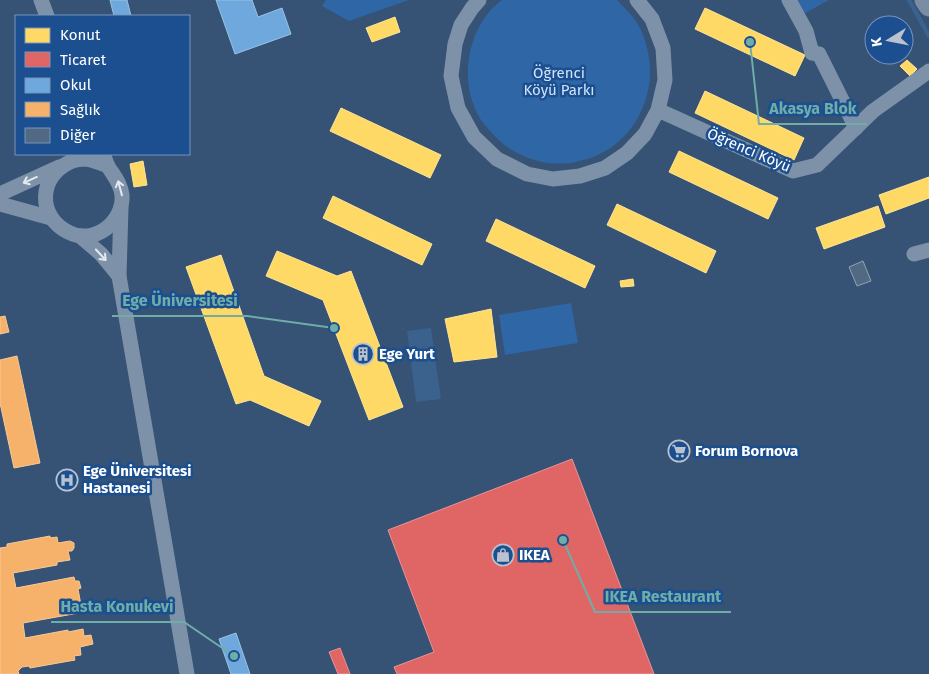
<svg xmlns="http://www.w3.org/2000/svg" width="929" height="674" viewBox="0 0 929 674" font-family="'Fira Sans',sans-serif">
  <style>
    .green { fill: #2f66a5 }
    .water { fill: #3b618d }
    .homes { fill: #ffd966; stroke: #ffe494 }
    .shops { fill: #e06666; stroke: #e99494 }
    .schools { fill: #6fa8dc; stroke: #9ac2e6 }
    .health { fill: #f6b26b; stroke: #f9c997 }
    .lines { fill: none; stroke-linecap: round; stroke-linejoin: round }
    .stream { stroke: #3b618d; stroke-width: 4.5 }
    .building { fill: #526984; stroke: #92a2b6 }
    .street { stroke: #7d92a8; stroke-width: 15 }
    .secondary { stroke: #798da4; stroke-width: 21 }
    .oneway { stroke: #e5e9ee }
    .labels { text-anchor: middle; stroke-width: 5; stroke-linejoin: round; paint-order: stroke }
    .park-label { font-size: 15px; fill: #cfe3fa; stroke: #1b4f8f }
    .street-label { font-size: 15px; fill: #fff; stroke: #1b4f8f }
    .poi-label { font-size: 15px; font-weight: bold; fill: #fff; stroke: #1b4f8f; text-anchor: start }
    .leader { fill: none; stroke: #6fada8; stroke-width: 2 }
    .callout-dot { fill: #6fada8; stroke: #1b4f8f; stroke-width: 2 }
    .callout-label { font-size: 16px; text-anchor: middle; font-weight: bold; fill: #6fada8; stroke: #1b4f8f; stroke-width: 5; stroke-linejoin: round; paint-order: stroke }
  </style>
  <rect width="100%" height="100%" fill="#365274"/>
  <!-- green -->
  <g class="green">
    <polygon points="326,0 409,0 349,21 322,6"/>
    <path d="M502,0h115c6,6 13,13 18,20 8,11 12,25 14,38 6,40 -15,80 -51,97 -4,2 -8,3 -11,4 -5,1 -10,3 -15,4 -30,4 -62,-8 -81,-31 -4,-4 -7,-8 -10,-12 -8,-12 -13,-29 -13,-43 -1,-28 10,-60 34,-77z"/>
    <polygon points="789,0 829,0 798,17"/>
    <polygon points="571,303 578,343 505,355 499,315"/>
  </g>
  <!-- water -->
  <polygon class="water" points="431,328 441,399 416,402 407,331"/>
  <!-- homes -->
  <g class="homes">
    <polygon points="705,8 805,55 795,76 695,29"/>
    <polygon points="395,17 400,32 372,42 366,28"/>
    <polygon points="907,60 917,69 910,76 900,66"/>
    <polygon points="705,91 804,138 794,160 695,113"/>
    <polygon points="341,108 441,155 430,178 330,131"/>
    <polygon points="679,151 778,198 768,219 669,172"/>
    <polygon points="143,161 147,185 134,187 130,164"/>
    <polygon points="929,177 929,198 886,214 879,195"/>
    <polygon points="333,196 432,244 422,265 323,218"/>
    <polygon points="617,204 716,251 706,273 607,225"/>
    <polygon points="878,206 885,227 824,249 816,228"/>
    <polygon points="496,219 595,266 585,288 486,241"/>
    <polygon points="277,251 337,276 351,271 403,407 369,420 323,300 266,276"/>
    <polygon points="221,255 264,376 321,401 309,426 250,400 236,404 186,267"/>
    <polygon points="633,279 634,286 621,287 620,281"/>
    <polygon points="491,309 497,357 454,362 445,319"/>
  </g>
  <!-- shops -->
  <g class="shops">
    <polygon points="572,459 654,674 397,674 394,667 434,652 388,530"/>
    <polygon points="340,648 350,674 338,674 329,652"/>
  </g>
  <!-- schools -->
  <g class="schools">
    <polygon points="110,0 127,0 131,16 114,16"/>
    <polygon points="216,0 252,0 258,17 282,8 291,34 235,54"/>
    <polygon points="236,633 250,674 231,674 219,639"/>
  </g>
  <!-- health -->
  <g class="health">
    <polygon points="5,316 9,332 0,334 0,317"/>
    <polygon points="17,356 40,463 14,468 0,403 0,360"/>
    <polygon points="50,536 50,538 57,537 58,543 70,541 74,543 74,548 72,551 68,551 70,560 57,562 57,565 13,573 16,588 74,577 75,581 79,581 81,588 78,589 81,605 78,605 79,613 23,623 25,638 68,630 68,632 83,629 84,636 91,635 93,644 80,647 81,655 74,656 75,660 30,668 29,666 22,667 18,671 19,674 0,674 0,548 7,547 7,544"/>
  </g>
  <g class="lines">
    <!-- stream -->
    <polyline class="stream" points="909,0 929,36"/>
  </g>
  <!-- building -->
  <polygon class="building" points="863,261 871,281 857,286 849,267"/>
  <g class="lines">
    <!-- street -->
    <g class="street">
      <polyline points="41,0 47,16"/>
      <polyline points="479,0 472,8 461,25 455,44 451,76 458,108 474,137 497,159 527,174 553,179 580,176 605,168 627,153 645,134 658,110 665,80 663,48 652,19 637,0"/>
      <polyline points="789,0 806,31 812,53 819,54 856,128"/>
      <polyline points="658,110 793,171 817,165 873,111 929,71"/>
      <path d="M103,154c2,4 3,9 6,14 5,8 12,16 13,27 2,27 -28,51 -54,37 -30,-15 -30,-54 0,-69 5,-3 12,-4 18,-4 7,1 15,4 22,7"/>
      <polyline points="0,194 59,167"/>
      <polyline points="0,204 51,218"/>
      <polyline points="121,208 119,276 160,515 187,674"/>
      <polyline points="80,236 101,254 119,276"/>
      <polyline points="914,254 929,250"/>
    </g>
    <!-- secondary -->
    <polyline class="secondary" points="925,0 929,6"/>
  </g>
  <!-- one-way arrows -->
  <defs><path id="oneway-shaft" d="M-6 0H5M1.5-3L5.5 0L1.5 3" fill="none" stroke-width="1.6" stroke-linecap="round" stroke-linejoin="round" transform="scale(1.25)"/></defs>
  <g class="oneway">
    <use href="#oneway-shaft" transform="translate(30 180) rotate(156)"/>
    <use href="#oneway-shaft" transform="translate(120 188) rotate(-105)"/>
    <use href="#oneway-shaft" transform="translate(101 255) rotate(47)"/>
  </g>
  <!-- icons -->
  <defs>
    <g id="building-ring" transform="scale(1.125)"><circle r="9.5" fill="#1b4f8f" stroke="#b9c2ce" stroke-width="1.5"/><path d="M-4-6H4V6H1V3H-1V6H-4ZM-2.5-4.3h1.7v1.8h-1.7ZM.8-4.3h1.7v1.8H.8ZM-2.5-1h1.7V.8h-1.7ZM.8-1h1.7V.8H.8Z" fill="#b9c2ce"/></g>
    <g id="supermarket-ring" transform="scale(1.125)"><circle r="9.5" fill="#1b4f8f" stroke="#b9c2ce" stroke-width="1.5"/><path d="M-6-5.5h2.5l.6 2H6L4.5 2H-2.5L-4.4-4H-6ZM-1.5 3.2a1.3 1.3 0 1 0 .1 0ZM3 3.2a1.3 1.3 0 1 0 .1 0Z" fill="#b9c2ce"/></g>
    <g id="hospital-ring" transform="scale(1.125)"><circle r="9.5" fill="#1b4f8f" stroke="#b9c2ce" stroke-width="1.5"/><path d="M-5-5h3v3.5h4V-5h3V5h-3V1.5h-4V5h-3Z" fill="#b9c2ce"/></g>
    <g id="shop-ring" transform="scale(1.125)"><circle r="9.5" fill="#1b4f8f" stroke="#b9c2ce" stroke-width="1.5"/><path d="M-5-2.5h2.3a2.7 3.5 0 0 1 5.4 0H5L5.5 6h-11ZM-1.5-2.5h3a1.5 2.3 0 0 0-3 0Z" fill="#b9c2ce"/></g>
  </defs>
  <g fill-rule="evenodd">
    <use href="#building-ring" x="363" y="354"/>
    <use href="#supermarket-ring" x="679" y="451"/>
    <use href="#hospital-ring" x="67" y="480"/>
    <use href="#shop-ring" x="503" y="555"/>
  </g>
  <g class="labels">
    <!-- park labels -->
    <g class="park-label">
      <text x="559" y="78">Öğrenci<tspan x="559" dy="17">Köyü Parkı</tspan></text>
    </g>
    <!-- street labels -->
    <g class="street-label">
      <text transform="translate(749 150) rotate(23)" y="5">Öğrenci Köyü</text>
    </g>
    <!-- poi labels -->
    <g class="poi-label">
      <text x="379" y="359">Ege Yurt</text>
      <text x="695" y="456">Forum Bornova</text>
      <text x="83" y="476">Ege Üniversitesi<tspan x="83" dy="17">Hastanesi</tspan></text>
      <text x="519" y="560">IKEA</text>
    </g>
  </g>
  <!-- callouts -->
  <path class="leader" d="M750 42L759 124H867M334 328L247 316H112M563 540L595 612H731M234 656L184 622H51"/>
  <g class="callout-dot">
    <circle cx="750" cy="42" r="5"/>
    <circle cx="334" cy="328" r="5"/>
    <circle cx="563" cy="540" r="5"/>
    <circle cx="234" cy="656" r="5"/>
  </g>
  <g class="callout-label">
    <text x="813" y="114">Akasya Blok</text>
    <text x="180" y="306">Ege Üniversitesi</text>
    <text x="663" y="602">IKEA Restaurant</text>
    <text x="117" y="612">Hasta Konukevi</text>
  </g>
  <!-- legend -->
  <rect x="15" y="15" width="175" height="140" fill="#1b4f8f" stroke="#7695bc"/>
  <rect x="25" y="28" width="25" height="15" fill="#ffd966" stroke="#7695bc"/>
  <text x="60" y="40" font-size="15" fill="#ffffff">Konut</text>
  <rect x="25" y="52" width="25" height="15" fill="#e06666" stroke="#7695bc"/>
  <text x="60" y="65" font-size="15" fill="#ffffff">Ticaret</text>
  <rect x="25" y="78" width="25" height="15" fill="#6fa8dc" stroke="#7695bc"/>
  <text x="60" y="90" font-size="15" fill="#ffffff">Okul</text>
  <rect x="25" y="102" width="25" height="15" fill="#f6b26b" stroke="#7695bc"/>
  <text x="60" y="115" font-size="15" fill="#ffffff">Sağlık</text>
  <rect x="25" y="128" width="25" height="15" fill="#526984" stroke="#7695bc"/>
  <text x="60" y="140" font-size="15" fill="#ffffff">Diğer</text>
  <!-- north arrow -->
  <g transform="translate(889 40) rotate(260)"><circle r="24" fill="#1b4f8f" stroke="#7695bc"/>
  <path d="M0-4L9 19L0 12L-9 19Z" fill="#b9c2ce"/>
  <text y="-8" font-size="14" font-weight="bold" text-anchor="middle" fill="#ffffff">K</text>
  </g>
</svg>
